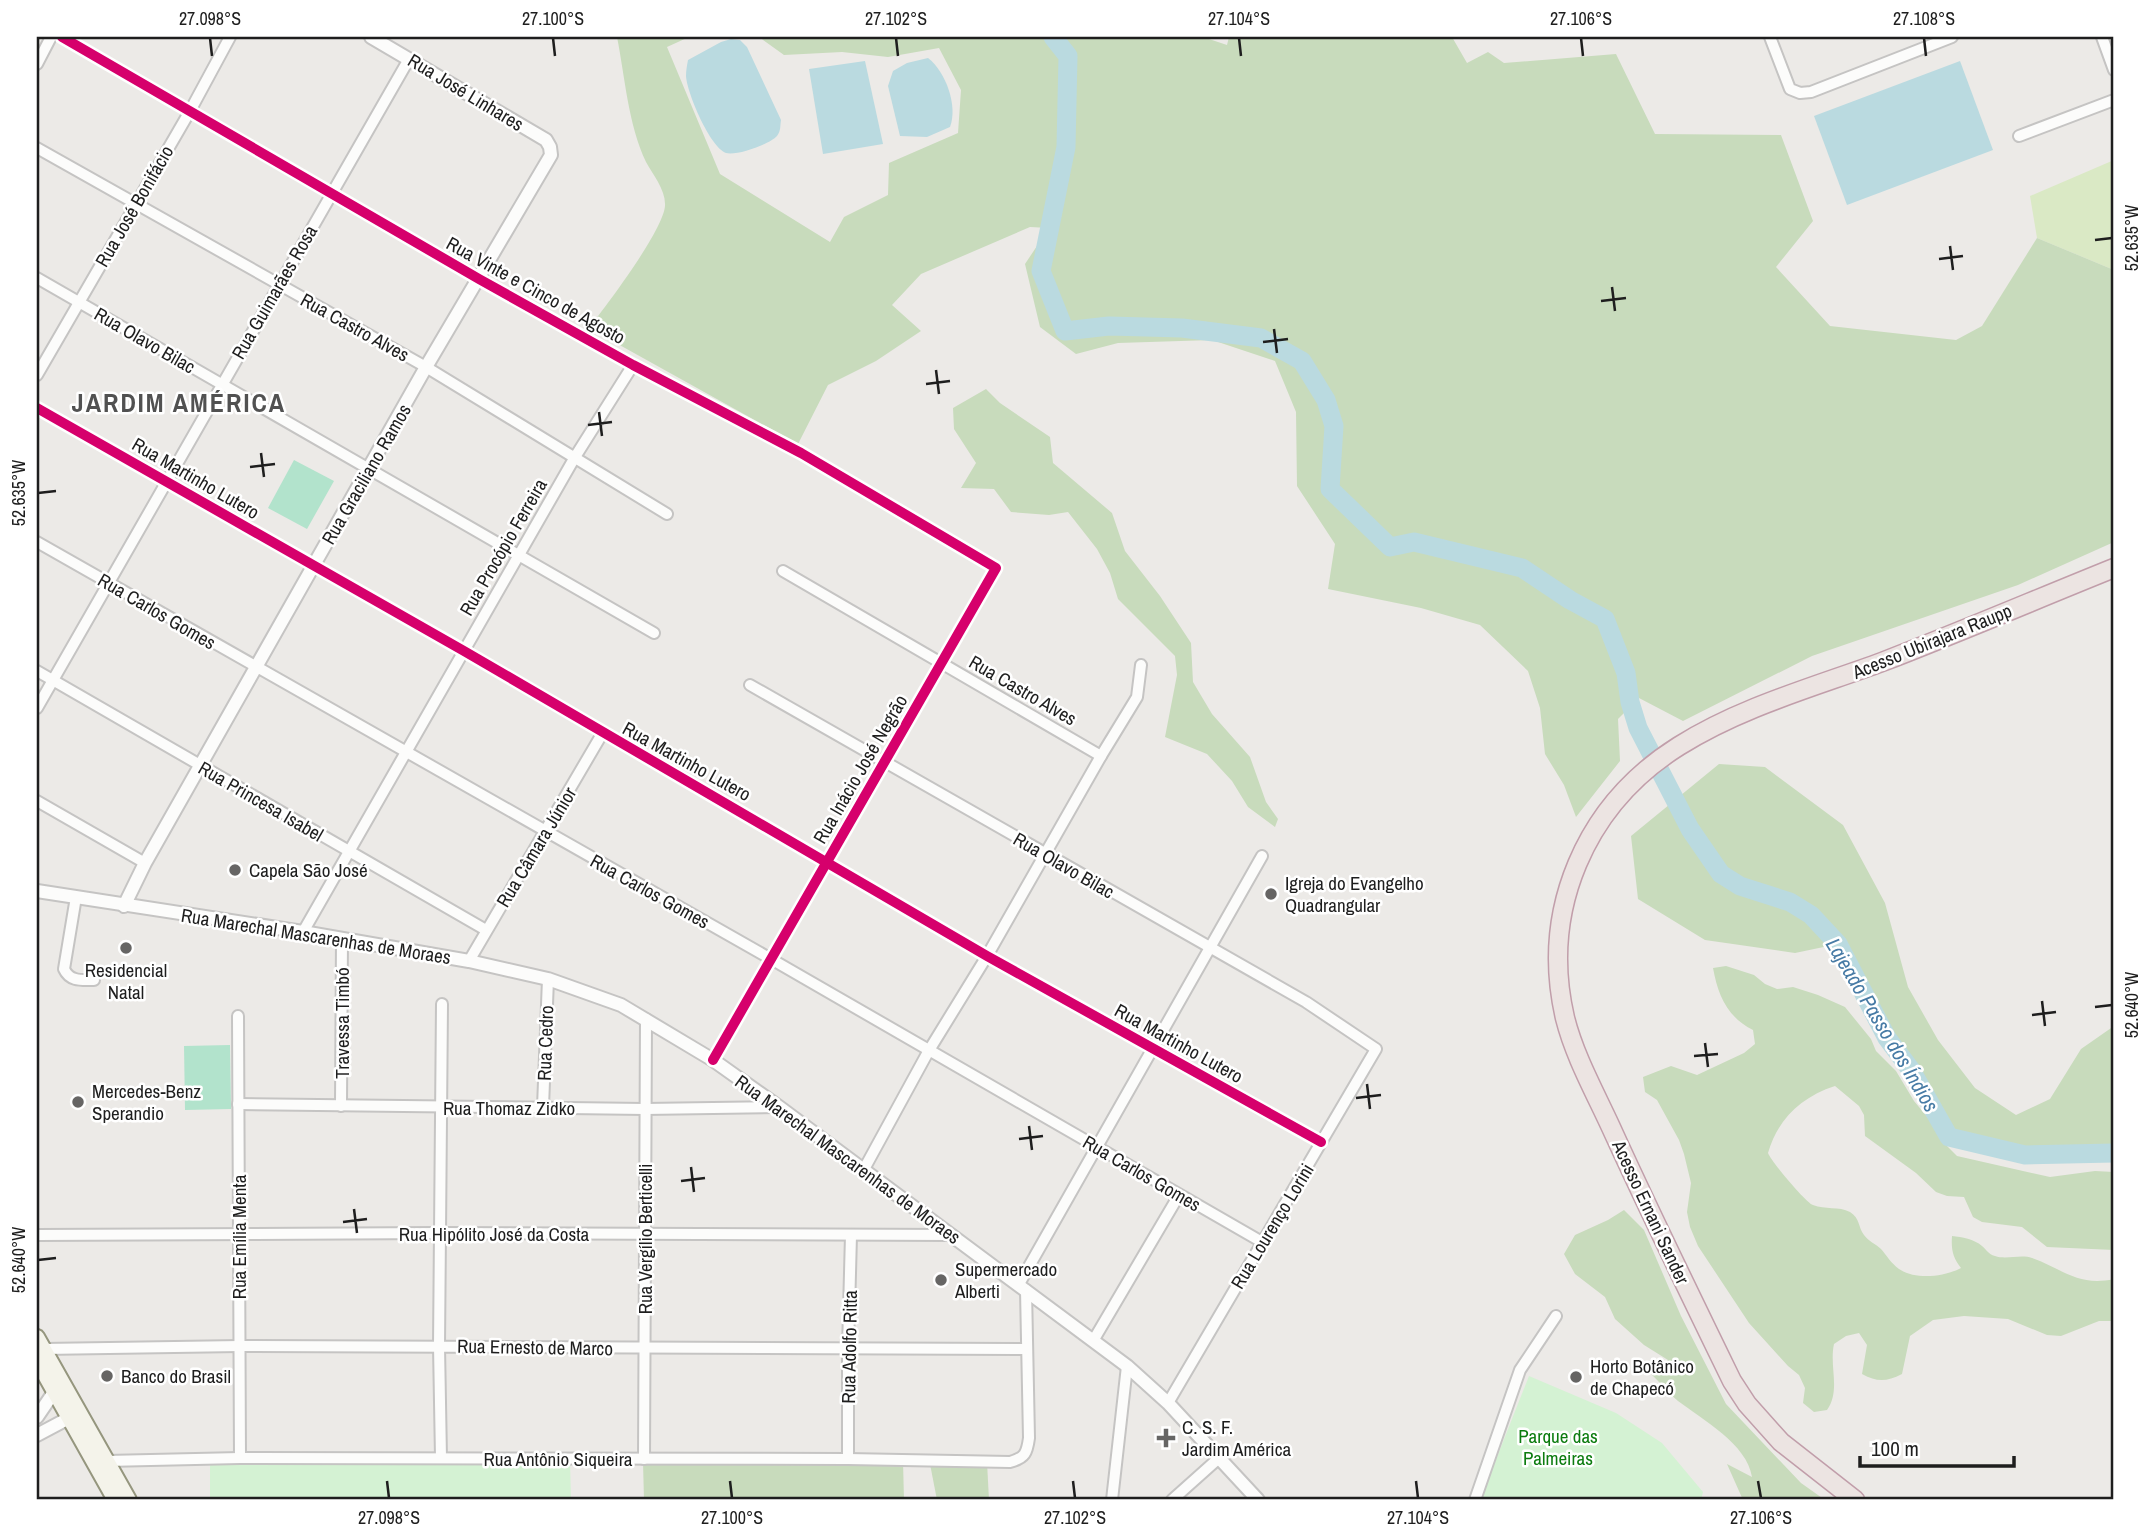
<svg xmlns="http://www.w3.org/2000/svg" width="2151" height="1537" viewBox="0 0 2151 1537" font-family="'Archivo Narrow',sans-serif">
  <style>
    .grass { fill: #dae9c5 }
    .forest { fill: #c8dbbc }
    .park { fill: #d4f2d3 }
    .pitch { fill: #b2e3cc }
    .water { fill: #badae0 }
    .lines { fill: none; stroke-linecap: round; stroke-linejoin: round }
    .river { stroke: #badae0; stroke-width: 19 }
    .minor-casing { stroke: #c5c4c3; stroke-width: 14 }
    .tertiary-casing { stroke: #c5c4c3; stroke-width: 16 }
    .secondary-casing { stroke: #95967e; stroke-width: 18 }
    .trunk-casing { stroke: #c19eaa; stroke-width: 21 }
    .minor { stroke: #fcfcfb; stroke-width: 10 }
    .tertiary { stroke: #fcfcfb; stroke-width: 12 }
    .secondary { stroke: #f4f3ea; stroke-width: 14 }
    .trunk { stroke: #ece4e2; stroke-width: 18 }
    .cycleway-casing { stroke: #fff; stroke-width: 15 }
    .cycleway { stroke: #d6006c; stroke-width: 10 }
    .ticks { fill: none; stroke: #1e1e1e; stroke-width: 2.5 }
    .poi-dot { fill: #666564; stroke: #fff; stroke-width: 2.5 }
    .labels { text-anchor: middle; stroke-width: 5; stroke-linejoin: round; paint-order: stroke }
    .street-label { font-size: 19px; fill: #1e1e1e; stroke: #fff }
    .poi-label { font-size: 19px; fill: #1e1e1e; stroke: #fff; text-anchor: start }
    .park-label { font-size: 19px; fill: #0c7c0f; stroke: #fff }
    .water-label { font-size: 21px; font-style: italic; fill: #477ba5; stroke: #fff }
    .district-label { font-size: 26px; font-weight: bold; letter-spacing: 2px; fill: #515151; stroke: #fff }
    .neatline { fill: none; stroke: #1e1e1e; stroke-width: 2.5 }
    .ticks-label { font-size: 18px; text-anchor: middle; fill: #1e1e1e }
  </style>
  <rect width="100%" height="100%" fill="#eceae7"/>
  <!-- grass -->
  <polygon class="grass" points="2114,160 2114,270 2037,238 2030,196"/>
  <!-- forest -->
  <g class="forest">
    <path d="M617,37h72l-22,10 53,127 110,68 14,-25 44,-22 1,-32 69,-30 3,-43 -22,-42 -51,9 -46,-5 -58,3 -25,-18h444l24,8 2,-8h223l15,26 21,-11 16,11 112,-9 39,80 126,1 32,86 -37,46 54,59 126,14 26,-14 55,-88 77,32v272l-96,43 -206,71 -129,65 -44,-23 -21,21 2,42 -44,56 -12,-32 -19,-31 -5,-46 -12,-37 -48,-46 -59,-17 -93,-19 7,-45 -38,-58 -1,-74 -21,-51 -63,-21 -94,3 -42,11 -36,-27 -15,-63 24,-36 -19,-1 -109,47 -29,31 29,26 -45,30 -48,24 -30,59 -209,-116c17,-22 74,-97 76,-122 1,-16 -12,-31 -19,-44 -18,-38 -21,-85 -29,-125z"/>
    <polygon points="986,389 1000,403 1050,437 1053,463 1112,513 1125,551 1160,596 1191,643 1193,682 1212,714 1250,757 1266,802 1278,819 1275,827 1248,807 1232,781 1207,754 1165,737 1177,675 1175,656 1118,599 1110,573 1097,549 1068,512 1049,515 1011,512 994,489 961,488 976,463 954,429 953,408"/>
    <polygon points="1719,764 1765,767 1843,825 1885,903 1908,987 1938,1040 1975,1088 2016,1115 2050,1099 2081,1049 2114,1026 2114,1153 2025,1155 1949,1137 1911,1070 1887,1038 1838,944 1795,953 1705,940 1638,899 1631,836"/>
    <path d="M1726,966l28,9 11,9 12,5 16,-2 25,8 27,12 26,32 5,12 20,20 18,30 20,24 6,14 17,17 93,21 45,-6 19,1v78l-67,-3 -25,-20 -40,-5 -9,-5 -9,-20 -17,-1 -11,-4 -20,-19 -51,-37 -1,-21 -5,-9 -24,-20c-34,11 -57,33 -67,67 3,8 38,50 45,52 12,5 26,1 37,7 10,6 8,15 14,23 4,6 12,9 17,14 6,7 10,14 18,20 16,11 45,8 62,-1 -8,-10 -10,-18 -9,-32 10,1 22,3 30,10 5,4 6,8 13,10 11,4 26,-2 37,2 31,11 46,29 82,21v42h-15l-38,15 -14,-1 -39,-16 -44,-3 -31,4 -23,16 -8,38c-16,8 -25,8 -40,0l5,-29 -8,-12 -13,3 -12,8c-5,23 7,46 -7,66l-13,2 -11,-9 2,-15 -6,-13 -11,-9 -39,-43 -51,-77 -8,-19 -3,-15 4,-29 -7,-29 -5,-14 -22,-40 -12,-8 -2,-15 28,-11 26,9 47,-22 11,-9 -2,-14c-26,-13 -35,-35 -40,-62z"/>
    <path d="M1624,1210l20,20 37,86 45,88 75,79 24,17h-82l-16,-36 25,13c-5,-33 -49,-57 -74,-76 -10,-8 -18,-19 -27,-27l17,-14 -24,-15 -29,-26 -10,-22 -30,-23 -11,-20 11,-19 33,-15z"/>
    <polygon points="903,1461 904,1500 644,1500 643,1462"/>
    <polygon points="987,1462 989,1500 937,1500 930,1464"/>
  </g>
  <!-- park -->
  <g class="park">
    <polygon points="1529,1376 1616,1413 1662,1443 1703,1492 1701,1500 1480,1500"/>
    <polygon points="570,1460 571,1500 210,1500 210,1461"/>
  </g>
  <!-- pitch -->
  <g class="pitch">
    <polygon points="294,460 334,481 307,529 268,508"/>
    <polygon points="230,1045 231,1109 185,1110 184,1046"/>
  </g>
  <!-- water -->
  <g class="water">
    <path d="M731,39l9,1 7,7 34,73c-1,6 0,11 -4,16 -7,8 -40,20 -51,17 -16,-6 -39,-60 -40,-77 0,-5 1,-11 2,-16l33,-18z"/>
    <path d="M928,58c18,14 30,48 22,69l-23,10 -27,-1 -12,-50 5,-15 14,-8z"/>
    <polygon points="865,61 883,144 823,154 809,69"/>
    <polygon points="1960,61 1993,150 1847,205 1814,116"/>
  </g>
  <g class="lines">
    <!-- river -->
    <polyline class="river" points="1053,37 1068,56 1066,147 1041,271 1065,331 1109,326 1182,328 1261,338 1302,361 1326,400 1334,426 1330,489 1390,547 1414,542 1522,568 1570,600 1605,619 1626,673 1630,702 1638,728 1690,829 1721,874 1740,886 1790,902 1811,915 1838,944 1887,1038 1911,1070 1949,1137 2025,1155 2114,1153"/>
    <!-- minor casing -->
    <g class="minor-casing">
      <g id="minor">
        <polyline points="62,37 479,279 633,365 801,453 996,568 713,1060"/>
        <polyline points="1770,37 1790,89 1800,93 1811,92 1952,37"/>
        <polyline points="2102,37 2114,70"/>
        <polyline points="37,64 51,37"/>
        <polyline points="2019,136 2114,100"/>
        <polyline points="37,148 426,367 667,514"/>
        <polyline points="37,278 654,633"/>
        <polyline points="37,375 190,111 230,37"/>
        <polyline points="37,408 464,651 987,956 1321,1142"/>
        <polyline points="37,542 771,959 1262,1242"/>
        <polyline points="783,571 1101,756"/>
        <polyline points="37,671 486,930"/>
        <polyline points="750,685 1306,1002 1376,1049 1168,1403"/>
        <polyline points="37,708 409,59"/>
        <polyline points="37,801 145,863"/>
        <path d="M76,897l-12,72c6,13 18,11 30,11"/>
        <polyline points="303,932 575,457 633,365"/>
        <polyline points="469,961 602,734"/>
        <polyline points="238,1016 240,1458"/>
        <polyline points="238,1104 645,1109 779,1107"/>
        <polyline points="341,1106 342,939"/>
        <polyline points="543,1107 548,979"/>
        <polyline points="863,1171 928,1052 987,956 1101,756 1137,697 1141,665"/>
        <polyline points="37,1235 440,1233 952,1235"/>
        <polyline points="1019,1284 1262,856"/>
        <polyline points="1093,1341 1179,1195"/>
        <polyline points="43,1349 240,1346 1026,1349"/>
        <polyline points="441,1458 439,1346 442,1004"/>
        <polyline points="644,1459 646,1019"/>
        <polyline points="848,1459 848,1349 851,1235"/>
        <path d="M106,1461l134,-3 608,1 162,3c15,-4 17,-9 19,-24l-3,-148"/>
        <polyline points="1112,1500 1127,1366"/>
        <polyline points="1172,1500 1219,1458"/>
        <polyline points="1475,1500 1520,1370 1556,1316"/>
      </g>
    </g>
    <!-- tertiary casing -->
    <g class="tertiary-casing">
      <g id="tertiary">
        <polyline points="37,891 303,932 469,961 548,979 621,1005 713,1060 779,1107 1127,1366 1168,1403 1258,1500"/>
        <polyline points="124,906 145,863 426,367 551,155 550,147 546,140 371,37"/>
        <polyline points="37,1417 54,1392"/>
        <polyline points="37,1435 69,1418"/>
      </g>
    </g>
    <!-- secondary casing -->
    <g class="secondary-casing">
      <g id="secondary">
        <polyline points="37,1337 129,1500"/>
        <polyline points="37,1361 115,1500"/>
      </g>
    </g>
    <!-- trunk casing -->
    <g class="trunk-casing">
      <path id="trunk" d="M1855,1500l-74,-58 -34,-38 -15,-23c-40,-82 -80,-164 -118,-247 -17,-38 -39,-76 -49,-116 -25,-108 20,-213 114,-272 62,-39 135,-59 203,-84 78,-30 155,-63 232,-94"/>
    </g>
    <!-- minor -->
    <use href="#minor" class="minor"/>
    <!-- tertiary -->
    <use href="#tertiary" class="tertiary"/>
    <!-- secondary -->
    <use href="#secondary" class="secondary"/>
    <!-- trunk -->
    <use href="#trunk" class="trunk"/>
    <!-- cycleway casing -->
    <g class="cycleway-casing">
      <g id="cycleway">
        <polyline points="62,37 479,279 633,365 801,453 996,568 713,1060"/>
        <polyline points="37,408 464,651 987,956 1321,1142"/>
      </g>
    </g>
    <!-- cycleway -->
    <use href="#cycleway" class="cycleway"/>
  </g>
  <!-- ticks -->
  <path class="ticks" d="M210,38l2,18M553,38l2,18M896,38l2,18M1239,38l2,18M1581,38l2,18M1924,38l2,18M2095,240l17,-2M1950,246l3,24M1939,259l24,-3M1612,287l3,24M1601,301l25,-3M1274,329l3,24M1263,342l25,-3M936,370l3,24M926,384l24,-3M599,412l3,24M588,425l24,-3M261,453l3,24M250,467l25,-3M38,493l18,-2M2042,1001l3,25M2095,1007l17,-2M2032,1015l24,-3M1705,1043l3,24M1694,1056l24,-2M1367,1084l3,25M1356,1098l25,-3M1029,1126l3,24M1019,1139l24,-3M691,1167l3,25M681,1181l24,-3M354,1209l3,24M343,1222l24,-3M38,1260l18,-2M387,1481l2,17M730,1481l2,17M1073,1481l2,17M1416,1481l2,17M1758,1481l3,17"/>
  <!-- markers -->
  <g class="poi-dot">
    <circle cx="235" cy="870" r="7"/>
    <circle cx="1271" cy="894" r="7"/>
    <circle cx="126" cy="948" r="7"/>
    <circle cx="78" cy="1102" r="7"/>
    <circle cx="941" cy="1280" r="7"/>
    <circle cx="107" cy="1376" r="7"/>
    <circle cx="1576" cy="1377" r="7"/>
    <path d="M1162.5 1427.5h7v7h7v7h-7v7h-7v-7h-7v-7h7z"/>
  </g>
  <g class="labels">
    <!-- street labels -->
    <g class="street-label">
      <text transform="translate(466 92) rotate(31)" y="7">Rua José Linhares</text>
      <text transform="translate(134 206) rotate(-60)" y="7">Rua José Bonifácio</text>
      <text transform="translate(536 290) rotate(29)" y="7">Rua Vinte e Cinco de Agosto</text>
      <text transform="translate(274 292) rotate(-60)" y="7">Rua Guimarães Rosa</text>
      <text transform="translate(355 327) rotate(29)" y="7">Rua Castro Alves</text>
      <text transform="translate(145 340) rotate(30)" y="7">Rua Olavo Bilac</text>
      <text transform="translate(366 474) rotate(-60)" y="7">Rua Graciliano Ramos</text>
      <text transform="translate(196 478) rotate(30)" y="7">Rua Martinho Lutero</text>
      <text transform="translate(503 547) rotate(-60)" y="7">Rua Procópio Ferreira</text>
      <text transform="translate(157 611) rotate(30)" y="7">Rua Carlos Gomes</text>
      <text transform="translate(1932 641) rotate(-22)" y="7">Acesso Ubirajara Raupp</text>
      <text transform="translate(1023 690) rotate(30)" y="7">Rua Castro Alves</text>
      <text transform="translate(687 761) rotate(29)" y="7">Rua Martinho Lutero</text>
      <text transform="translate(860 769) rotate(-60)" y="7">Rua Inácio José Negrão</text>
      <text transform="translate(261 801) rotate(30)" y="7">Rua Princesa Isabel</text>
      <text transform="translate(536 847) rotate(-59)" y="7">Rua Câmara Júnior</text>
      <text transform="translate(1064 865) rotate(30)" y="7">Rua Olavo Bilac</text>
      <text transform="translate(650 891) rotate(29)" y="7">Rua Carlos Gomes</text>
      <text transform="translate(316 936) rotate(9)" y="7">Rua Marechal Mascarenhas de Moraes</text>
      <text transform="translate(342 1023) rotate(-90)" y="7">Travessa Timbó</text>
      <text transform="translate(545 1043) rotate(-88)" y="7">Rua Cedro</text>
      <text transform="translate(1179 1043) rotate(29)" y="7">Rua Martinho Lutero</text>
      <text x="509" y="1115">Rua Thomaz Zidko</text>
      <text transform="translate(848 1159) rotate(36)" y="7">Rua Marechal Mascarenhas de Moraes</text>
      <text transform="translate(1142 1173) rotate(30)" y="7">Rua Carlos Gomes</text>
      <text transform="translate(1651 1212) rotate(65)" y="7">Acesso Ernani Sander</text>
      <text transform="translate(1272 1226) rotate(-59)" y="7">Rua Lourenço Lorini</text>
      <text x="494" y="1241">Rua Hipólito José da Costa</text>
      <text transform="translate(239 1237) rotate(-90)" y="7">Rua Emília Menta</text>
      <text transform="translate(645 1239) rotate(-90)" y="7">Rua Vergílio Berticelli</text>
      <text transform="translate(535 1347) rotate(1)" y="7">Rua Ernesto de Marco</text>
      <text transform="translate(849 1347) rotate(-89)" y="7">Rua Adolfo Ritta</text>
      <text x="558" y="1466">Rua Antônio Siqueira</text>
    </g>
    <!-- poi labels -->
    <g class="poi-label">
      <text x="249" y="877">Capela São José</text>
      <text x="1285" y="890">Igreja do Evangelho<tspan x="1285" dy="22">Quadrangular</tspan></text>
      <text x="126" y="977" text-anchor="middle">Residencial<tspan x="126" dy="22">Natal</tspan></text>
      <text x="92" y="1098">Mercedes-Benz<tspan x="92" dy="22">Sperandio</tspan></text>
      <text x="955" y="1276">Supermercado<tspan x="955" dy="22">Alberti</tspan></text>
      <text x="1590" y="1373">Horto Botânico<tspan x="1590" dy="22">de Chapecó</tspan></text>
      <text x="121" y="1383">Banco do Brasil</text>
      <text x="1182" y="1434">C. S. F.<tspan x="1182" dy="22">Jardim América</tspan></text>
    </g>
    <!-- park labels -->
    <g class="park-label">
      <text x="1558" y="1443">Parque das<tspan x="1558" dy="22">Palmeiras</tspan></text>
    </g>
    <!-- water labels -->
    <g class="water-label">
      <text transform="translate(1882 1025) rotate(59)" y="7">Lajeado Passo dos Índios</text>
    </g>
    <!-- district labels -->
    <g class="district-label">
      <text x="179" y="412">JARDIM AMÉRICA</text>
    </g>
  </g>
  <!-- border -->
  <rect width="2151" height="1537" fill="none" stroke="#ffffff" stroke-width="77"/>
  <!-- scale -->
  <path d="M1860 1456v10h154v-10" fill="none" stroke="#1e1e1e" stroke-width="3.5"/>
  <text x="1871" y="1456" font-size="21" fill="#1e1e1e" stroke="#ffffff" stroke-width="5" paint-order="stroke">100 m</text>
  <rect x="38" y="38" width="2074" height="1460" class="neatline"/>
  <g class="ticks-label">
    <text x="210" y="25">27.098°S</text>
    <text x="553" y="25">27.100°S</text>
    <text x="896" y="25">27.102°S</text>
    <text x="1239" y="25">27.104°S</text>
    <text x="1581" y="25">27.106°S</text>
    <text x="1924" y="25">27.108°S</text>
    <text transform="translate(2132 238) rotate(-90)" y="6">52.635°W</text>
    <text transform="translate(19 493) rotate(-90)" y="6">52.635°W</text>
    <text transform="translate(2132 1005) rotate(-90)" y="6">52.640°W</text>
    <text transform="translate(19 1260) rotate(-90)" y="6">52.640°W</text>
    <text x="389" y="1524">27.098°S</text>
    <text x="732" y="1524">27.100°S</text>
    <text x="1075" y="1524">27.102°S</text>
    <text x="1418" y="1524">27.104°S</text>
    <text x="1761" y="1524">27.106°S</text>
  </g>
</svg>
